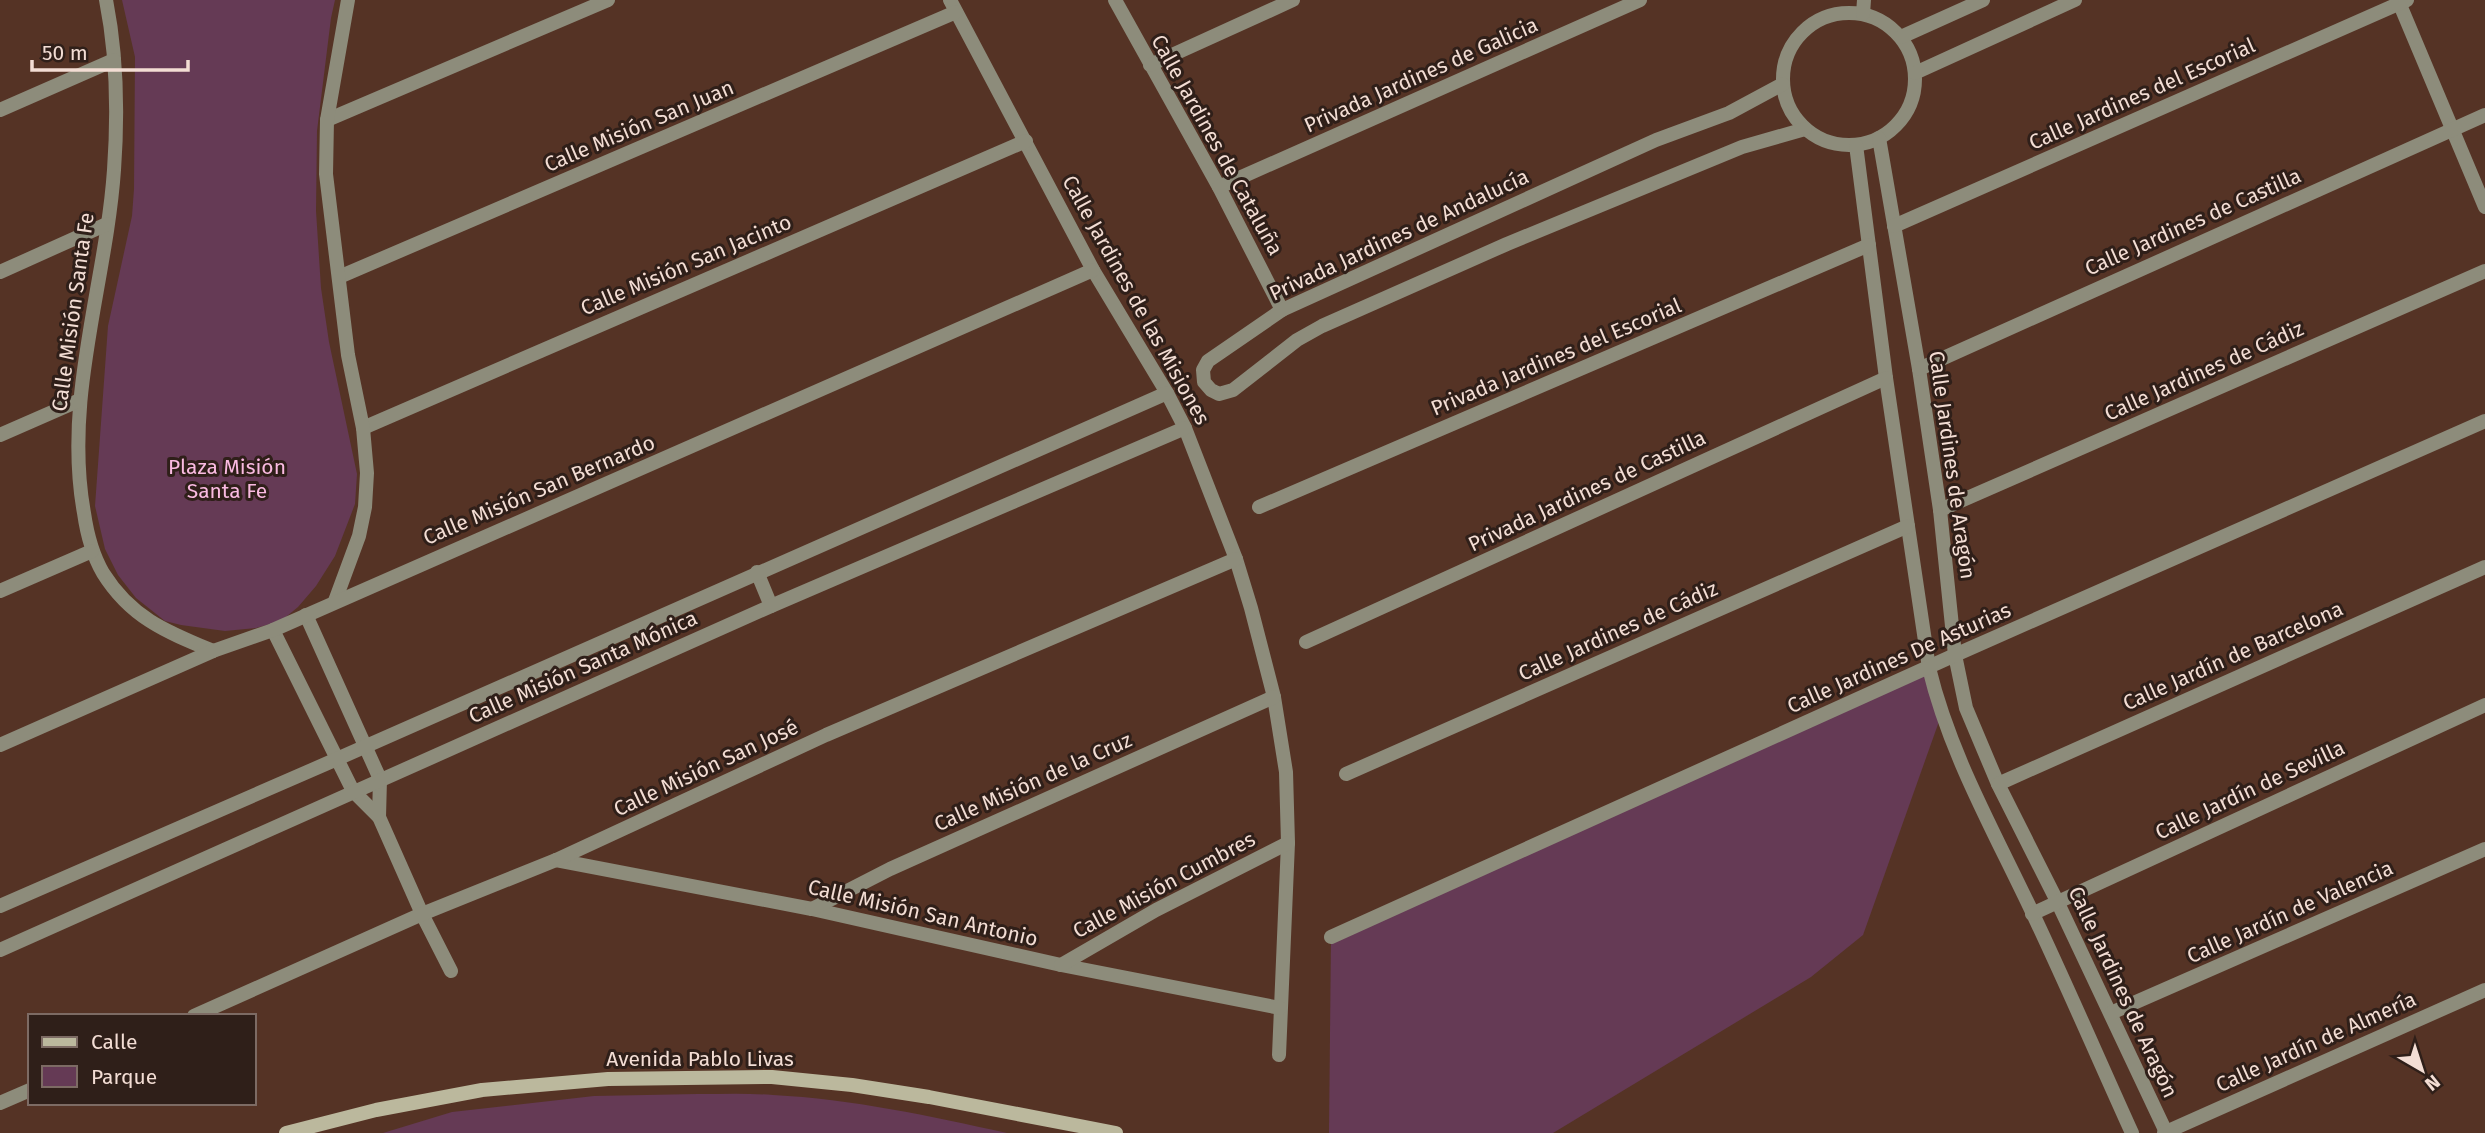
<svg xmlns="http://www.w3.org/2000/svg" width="2485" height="1133" viewBox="0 0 2485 1133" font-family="'Fira Sans',sans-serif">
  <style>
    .green { fill: #653a55 }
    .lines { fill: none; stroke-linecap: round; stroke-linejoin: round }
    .minor { stroke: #8d8c7b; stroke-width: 14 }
    .secondary { stroke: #bbb89d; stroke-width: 14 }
    .labels { text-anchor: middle; stroke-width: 6; stroke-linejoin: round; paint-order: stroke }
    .street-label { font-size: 21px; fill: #f3ddd4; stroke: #2f1f19 }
    .park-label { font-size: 21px; fill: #fabae1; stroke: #2f1f19 }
  </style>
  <rect width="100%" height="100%" fill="#553325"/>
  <!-- green -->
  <g class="green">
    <polygon points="122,0 335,0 331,18 317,131 316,211 321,288 329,342 357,474 355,504 335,556 316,586 298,607 281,621 256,628 225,631 181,625 165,621 136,598 118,575 105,549 95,506 108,326 132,216 134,189 135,57"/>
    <polygon points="1929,668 1942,713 1863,935 1811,977 1553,1133 1329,1133 1331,937"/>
    <path d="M698,1094c25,0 50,-1 75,1 79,4 157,21 234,38h-624l69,-21 142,-16z"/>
  </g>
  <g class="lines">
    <!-- minor -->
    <g class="minor">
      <path d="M106,0c11,55 12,114 8,170 -8,114 -51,228 -30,343 3,21 8,41 19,60 28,45 64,59 110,78"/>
      <polyline points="950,0 1093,270 1167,393 1185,428 1236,559 1251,608 1274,697 1286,772 1288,843 1279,1055"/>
      <polyline points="1115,0 1219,187 1282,310"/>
      <polyline points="2398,0 2485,207"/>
      <circle cx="1849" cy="79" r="66"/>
      <polyline points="1863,14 1864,0"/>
      <polyline points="1901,37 1983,0"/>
      <polyline points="1150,65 1293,0"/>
      <polyline points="1915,73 2075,0"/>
      <polyline points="1783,84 1729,113 1656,140 1282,310 1208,361 1203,370 1204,382 1211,390 1219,394 1233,390 1297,340 1322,326 1507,244 1742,147 1805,129"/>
      <polyline points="0,110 114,60"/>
      <polyline points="327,120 608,0"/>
      <polyline points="1879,138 1919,369 1940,510 1955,655 1966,708 1998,784 2057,901 2166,1132"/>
      <path d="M1856,145l30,233 43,290c21,87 66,165 104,246 34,72 66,146 99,219"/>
      <polyline points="1219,187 1640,0"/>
      <polyline points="1894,226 2407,0"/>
      <polyline points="0,272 107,224"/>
      <polyline points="339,277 956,12"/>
      <polyline points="1919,369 2485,115"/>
      <polyline points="363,428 1026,141"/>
      <polyline points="0,435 80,400"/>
      <polyline points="1259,507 1869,245"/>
      <polyline points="1940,510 2485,271"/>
      <polyline points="757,572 771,606"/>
      <polyline points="0,591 92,551"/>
      <polyline points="335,601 359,536 365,507 367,473 363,428 348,355 326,174 327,120 348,0"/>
      <polyline points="306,615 380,779 379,817"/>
      <polyline points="273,630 353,791 379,817 422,914 451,971"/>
      <polyline points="1306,642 1886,378"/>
      <polyline points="0,745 213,651 273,630 1093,270"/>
      <polyline points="1346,774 1908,526"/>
      <polyline points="1998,784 2485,567"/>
      <polyline points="556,860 812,909 1061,965 1280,1008"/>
      <polyline points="0,906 337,759 1167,393"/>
      <polyline points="812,909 890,869 1274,697"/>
      <polyline points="2032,914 2485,705"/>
      <polyline points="1331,937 1955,655 2485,421"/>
      <polyline points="0,950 771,606 1185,428"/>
      <polyline points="1061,965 1156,910 1288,843"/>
      <polyline points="2111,1013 2485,849"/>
      <polyline points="194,1016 422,914 556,860 826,735 1236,559"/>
      <polyline points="0,1103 30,1090"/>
      <polyline points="2164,1133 2485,990"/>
    </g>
    <!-- secondary -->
    <polyline class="secondary" points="286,1133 376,1110 482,1090 608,1079 772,1077 852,1085 929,1097 1116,1133"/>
  </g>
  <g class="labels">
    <!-- street labels -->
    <g class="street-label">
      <text transform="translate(1421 75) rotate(-24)" y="7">Privada Jardines de Galicia</text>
      <text transform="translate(2142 94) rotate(-24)" y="7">Calle Jardines del Escorial</text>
      <text transform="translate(639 126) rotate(-23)" y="7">Calle Misión San Juan</text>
      <text transform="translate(1217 145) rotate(61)" y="7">Calle Jardines de Cataluña</text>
      <text transform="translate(2193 222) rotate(-24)" y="7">Calle Jardines de Castilla</text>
      <text transform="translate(1399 235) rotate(-25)" y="7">Privada Jardines de Andalucía</text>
      <text transform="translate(686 265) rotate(-23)" y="7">Calle Misión San Jacinto</text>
      <text transform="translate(1136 300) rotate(61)" y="7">Calle Jardines de las Misiones</text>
      <text transform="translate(73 312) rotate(-82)" y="7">Calle Misión Santa Fe</text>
      <text transform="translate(1556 357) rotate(-23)" y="7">Privada Jardines del Escorial</text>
      <text transform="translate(2204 371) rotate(-24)" y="7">Calle Jardines de Cádiz</text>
      <text transform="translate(1952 465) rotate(82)" y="7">Calle Jardines de Aragón</text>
      <text transform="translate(539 490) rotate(-23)" y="7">Calle Misión San Bernardo</text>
      <text transform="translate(1587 491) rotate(-25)" y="7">Privada Jardines de Castilla</text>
      <text transform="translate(1618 631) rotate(-24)" y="7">Calle Jardines de Cádiz</text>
      <text transform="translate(2233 656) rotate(-24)" y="7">Calle Jardín de Barcelona</text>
      <text transform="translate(1899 658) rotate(-24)" y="7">Calle Jardines De Asturias</text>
      <text transform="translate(583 667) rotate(-24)" y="7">Calle Misión Santa Mónica</text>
      <text transform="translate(706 768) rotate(-25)" y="7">Calle Misión San José</text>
      <text transform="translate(1033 782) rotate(-24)" y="7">Calle Misión de la Cruz</text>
      <text transform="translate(2250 790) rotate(-25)" y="7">Calle Jardín de Sevilla</text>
      <text transform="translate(1164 885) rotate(-28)" y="7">Calle Misión Cumbres</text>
      <text transform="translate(2290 912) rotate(-24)" y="7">Calle Jardín de Valencia</text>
      <text transform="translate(923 913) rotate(13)" y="7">Calle Misión San Antonio</text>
      <text transform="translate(2123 992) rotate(65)" y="7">Calle Jardines de Aragón</text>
      <text transform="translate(2316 1042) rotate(-24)" y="7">Calle Jardín de Almería</text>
      <text x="700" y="1066">Avenida Pablo Livas</text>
    </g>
    <!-- park labels -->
    <g class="park-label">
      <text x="227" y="474">Plaza Misión<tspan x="227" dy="24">Santa Fe</tspan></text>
    </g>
  </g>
  <!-- legend -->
  <rect x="28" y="1014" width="228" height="91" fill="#2f1f19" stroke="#7d6b64" stroke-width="2"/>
  <rect x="42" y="1037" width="35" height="10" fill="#bbb89d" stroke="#7d6b64" stroke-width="2"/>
  <text x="91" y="1049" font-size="21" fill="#f3ddd4">Calle</text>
  <rect x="42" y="1066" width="35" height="21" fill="#653a55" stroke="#7d6b64" stroke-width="2"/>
  <text x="91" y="1084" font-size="21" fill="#f3ddd4">Parque</text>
  <!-- north arrow -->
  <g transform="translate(2422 1070) rotate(141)" stroke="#2f1f19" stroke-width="5" paint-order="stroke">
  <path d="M0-5L12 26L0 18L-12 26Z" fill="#f3ddd4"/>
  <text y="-10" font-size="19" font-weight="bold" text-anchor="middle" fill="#f3ddd4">N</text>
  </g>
  <!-- scale -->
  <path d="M32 60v10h156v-10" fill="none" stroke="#f3ddd4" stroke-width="3.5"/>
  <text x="42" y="60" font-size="21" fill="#f3ddd4" stroke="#2f1f19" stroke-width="5" paint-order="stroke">50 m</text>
</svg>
